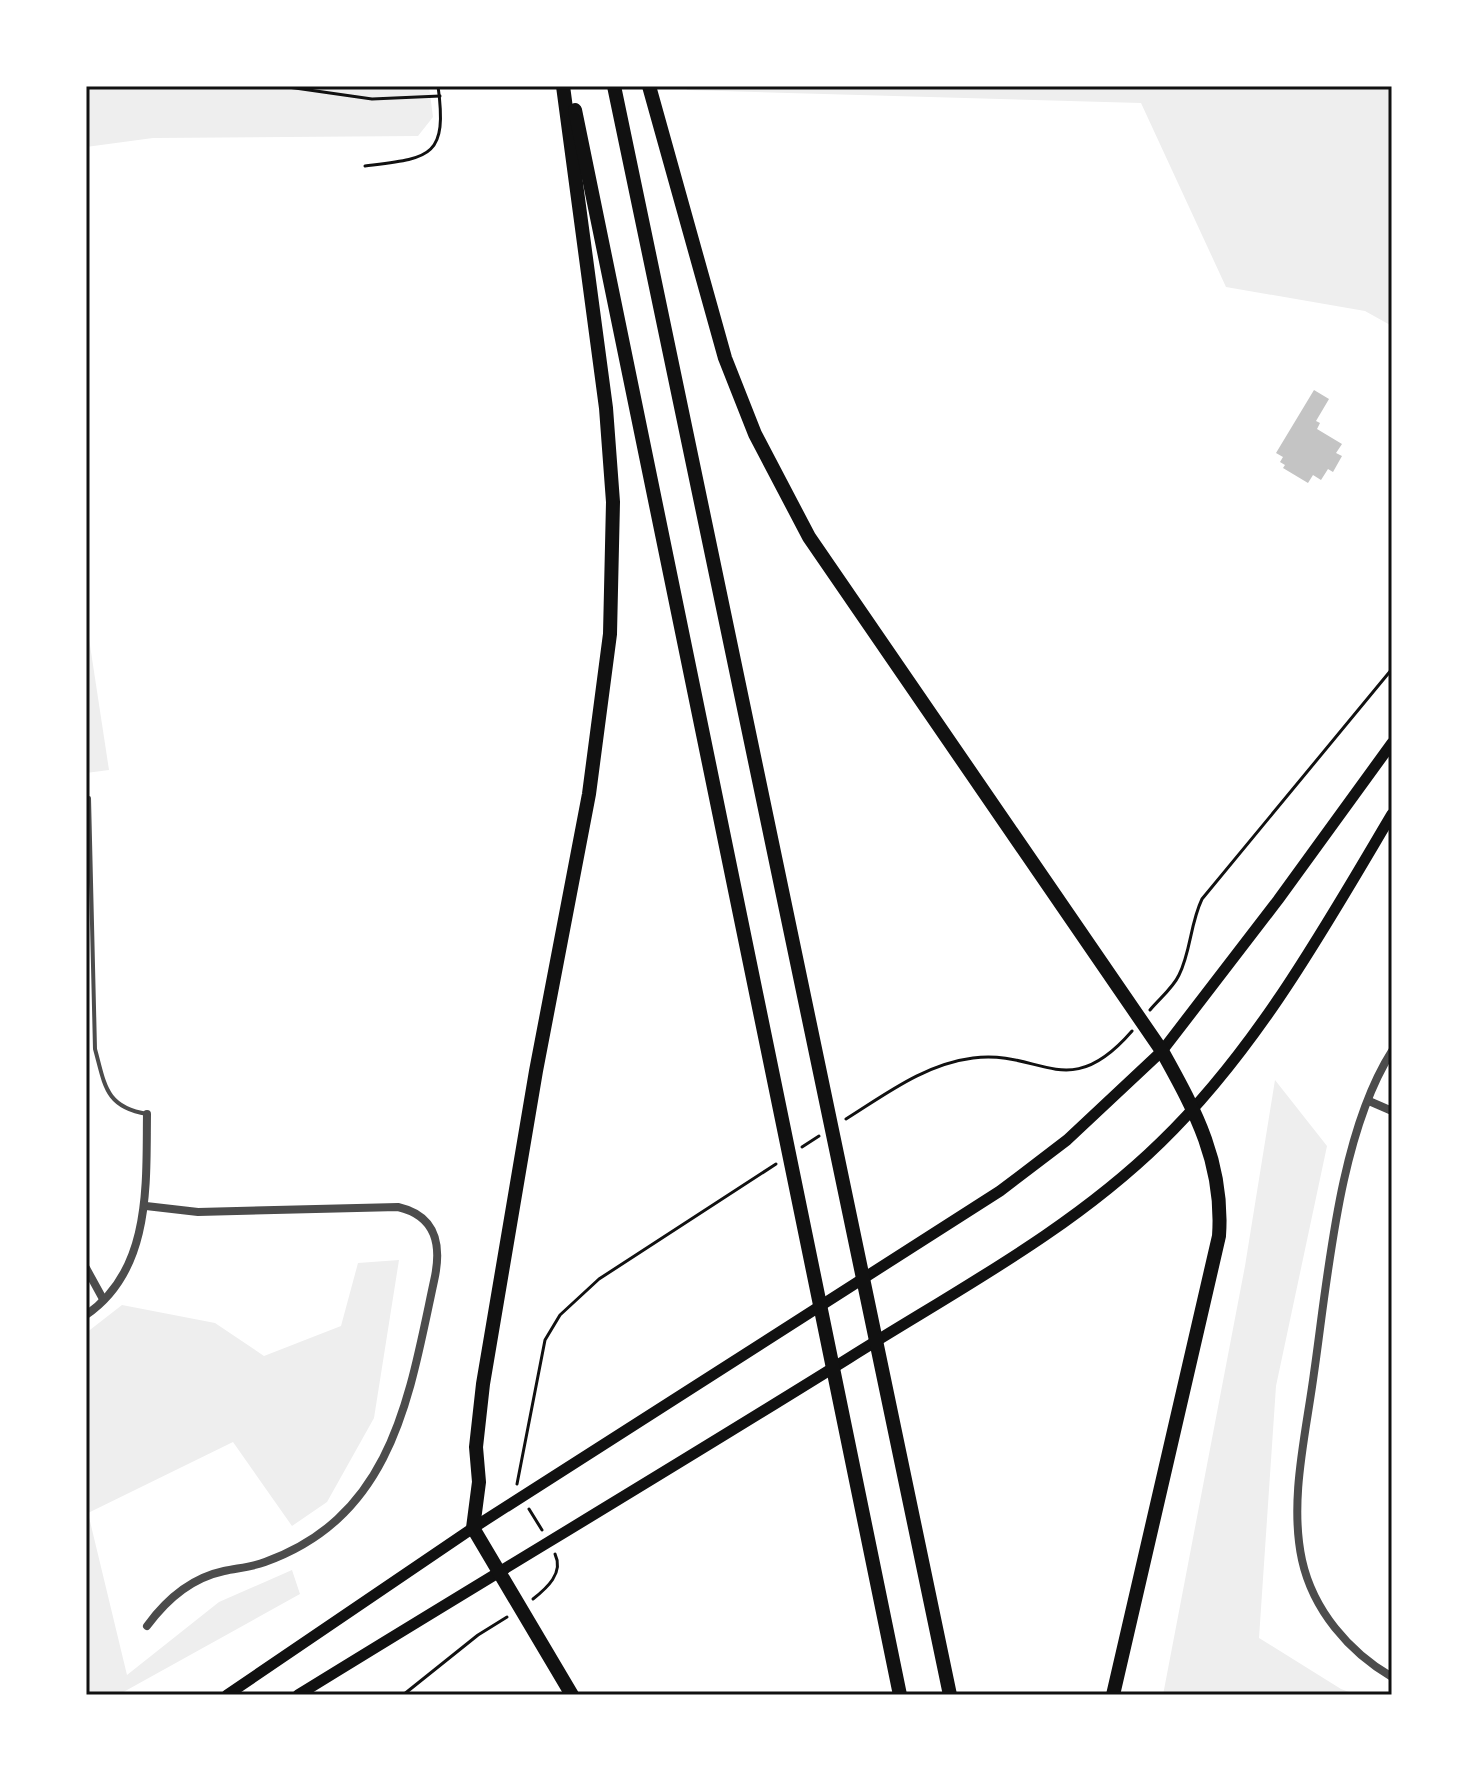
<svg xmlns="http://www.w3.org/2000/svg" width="1478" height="1781" viewBox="0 0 1478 1781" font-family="Cabin,sans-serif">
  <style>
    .green { fill: #eee }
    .building { fill: #c4c4c4 }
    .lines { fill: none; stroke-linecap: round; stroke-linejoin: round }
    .path { stroke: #111; stroke-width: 3 }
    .service { stroke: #4c4c4c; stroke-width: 4 }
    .minor { stroke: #4c4c4c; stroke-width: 8 }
    .secondary { stroke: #111; stroke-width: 11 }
    .motorway { stroke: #111; stroke-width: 14 }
    .neatline { fill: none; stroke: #111; stroke-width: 3 }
  </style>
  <rect width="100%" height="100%" fill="#fff"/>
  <!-- green -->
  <g class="green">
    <polygon points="86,86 429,86 433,117 418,136 153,138 86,147"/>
    <polygon points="685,86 1392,86 1392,326 1365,311 1226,287 1141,103 687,90"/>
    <polygon points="86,619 109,770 86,773"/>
    <polygon points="1275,1080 1327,1146 1276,1386 1259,1638 1341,1689 1357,1695 1163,1695 1245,1266"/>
    <polygon points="399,1260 374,1418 327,1502 292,1526 233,1442 88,1513 127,1675 219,1602 292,1570 300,1594 118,1695 86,1695 86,1333 122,1305 215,1323 264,1356 341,1326 358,1263"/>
  </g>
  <!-- building -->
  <polygon class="building" points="1314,390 1329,399 1316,421 1320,423 1317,429 1342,444 1336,453 1342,456 1333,472 1328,469 1321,480 1313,475 1308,483 1283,468 1285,465 1280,462 1283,457 1276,453"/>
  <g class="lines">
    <!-- path -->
    <g class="path">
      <polyline points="281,86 372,99 440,96"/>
      <path d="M365,166c64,-8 83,-7 73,-80"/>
      <path d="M1150,1010c9,-11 23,-22 29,-35 12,-24 11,-51 23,-76l190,-230"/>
      <path d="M846,1119c40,-25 79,-55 127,-61 68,-9 95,47 159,-27"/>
      <polyline points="802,1147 819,1136"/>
      <polyline points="517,1484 545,1340 560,1315 599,1279 776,1164"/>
      <polyline points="529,1509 542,1530"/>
      <path d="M533,1599c14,-11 31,-26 22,-45"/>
      <polyline points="403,1695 478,1635 507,1617"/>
    </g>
    <!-- service -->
    <path class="service" d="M89,798l6,251c10,36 10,58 52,65"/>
    <!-- minor -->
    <g class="minor">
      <path d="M1392,1051c-53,83 -64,225 -78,322 -8,61 -25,127 -12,187 11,50 47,92 90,117"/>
      <polyline points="1369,1101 1392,1111"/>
      <path d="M146,1206l52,6 200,-5c39,9 44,39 36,74 -25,116 -41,235 -169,281 -13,5 -27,6 -41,9 -33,7 -58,29 -77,55"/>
      <polyline points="86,1268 103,1299"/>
      <path d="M86,1315c66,-45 60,-132 61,-201"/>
    </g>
    <!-- secondary -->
    <g class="secondary">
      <polyline points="227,1695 473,1528 1000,1191 1067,1140 1162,1051 1278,900 1392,743"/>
      <path d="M298,1695c183,-113 368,-223 551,-337 108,-68 221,-127 312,-216 96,-93 164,-215 231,-328"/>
    </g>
    <!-- motorway -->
    <g class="motorway">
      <polyline points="563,86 606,408 613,502 610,634 589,794 536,1071 483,1384 476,1447 479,1482 473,1528 572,1695"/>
      <polyline points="614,86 950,1695"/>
      <path d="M649,86l76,272 30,76 54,103 353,514c34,61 62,113 57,185l-106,459"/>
      <polyline points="575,110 900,1695"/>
    </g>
  </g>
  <!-- border -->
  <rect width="1478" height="1781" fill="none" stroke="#ffffff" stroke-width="176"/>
  <rect x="88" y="88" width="1302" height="1605" class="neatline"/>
</svg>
